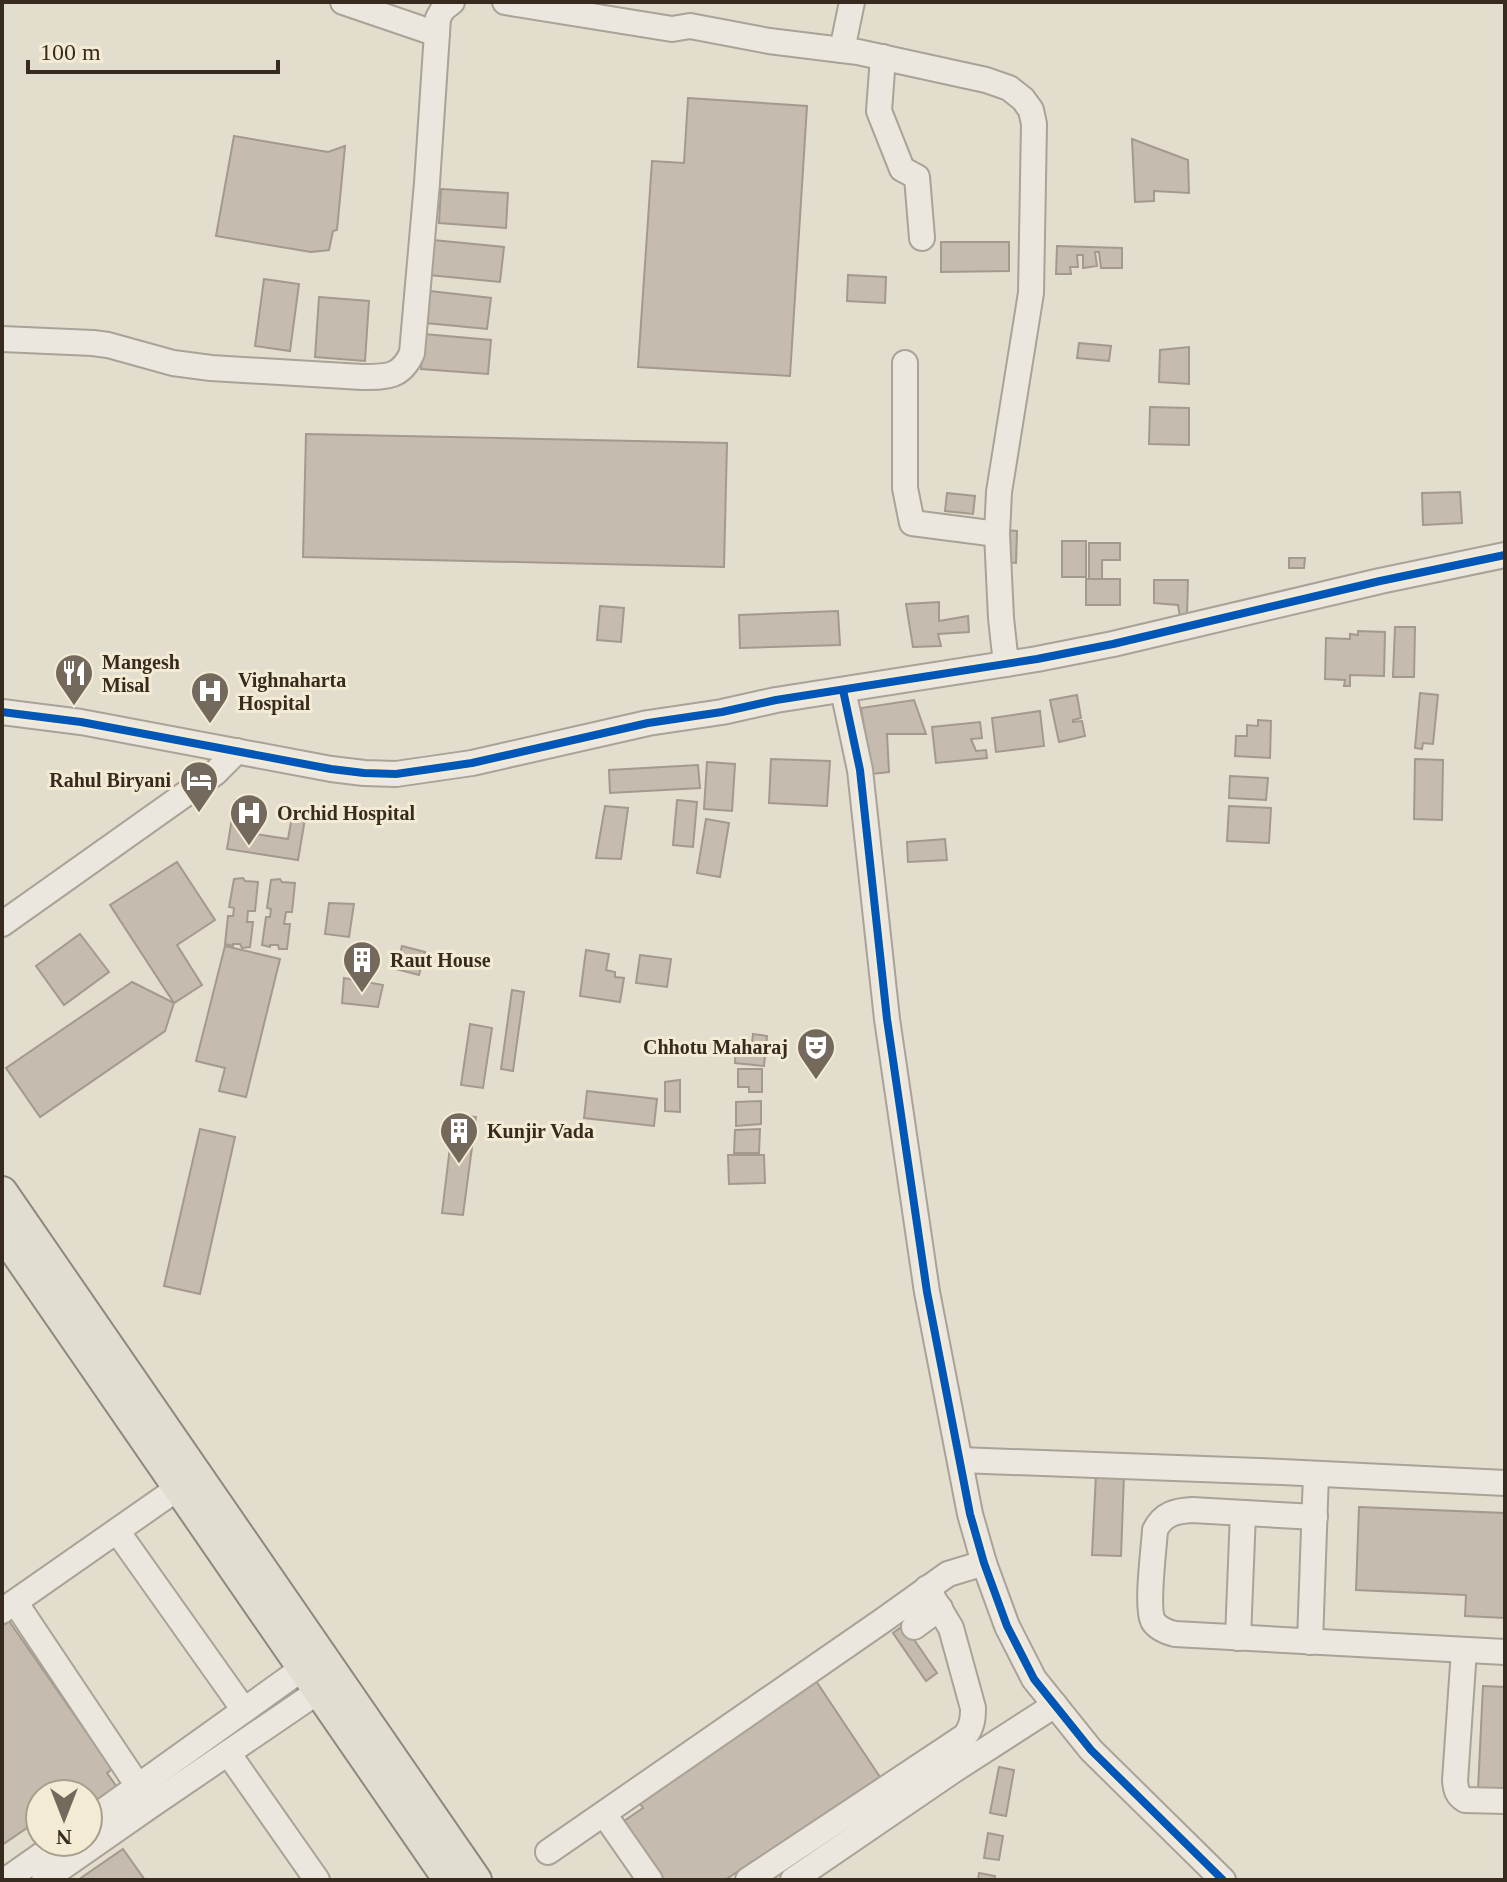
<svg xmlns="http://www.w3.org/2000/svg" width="1507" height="1882" viewBox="0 0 1507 1882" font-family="'Times New Roman',serif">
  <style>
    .building { fill: #c6bbaf; stroke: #a3998d; stroke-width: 2 }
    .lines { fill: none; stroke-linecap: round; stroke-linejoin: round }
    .minor-casing { stroke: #a8a297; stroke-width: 28 }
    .major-casing { stroke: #8e887e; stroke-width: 34 }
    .minor { stroke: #ece7de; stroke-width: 24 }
    .major { stroke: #e2ddd1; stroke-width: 30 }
    .cycleway-casing { stroke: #f4ebd4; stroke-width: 13 }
    .cycleway { stroke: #0057b8; stroke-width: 8 }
    .labels { text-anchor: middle; stroke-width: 6; stroke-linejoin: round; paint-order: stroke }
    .poi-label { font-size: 20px; font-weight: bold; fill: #372b1f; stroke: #f4ebd4; text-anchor: start }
  </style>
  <rect width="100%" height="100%" fill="#e3ddce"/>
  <!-- building -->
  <g class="building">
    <polygon points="688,98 807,106 790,376 638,367 652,161 684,163"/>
    <polygon points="234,136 328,152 345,146 337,230 333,231 329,250 311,252 216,236"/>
    <polygon points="1132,139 1188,160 1189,193 1154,191 1154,201 1135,202"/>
    <polygon points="441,189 508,193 506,228 439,223"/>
    <polygon points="433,240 504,247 500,282 429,275"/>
    <polygon points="941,242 1009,242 1009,271 941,272"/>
    <polygon points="1057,246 1122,248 1122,268 1101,268 1099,252 1095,252 1097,266 1083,268 1083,255 1077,255 1078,267 1070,267 1071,274 1056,274"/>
    <polygon points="848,275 886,277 885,303 847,301"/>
    <polygon points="264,279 299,284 290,351 255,346"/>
    <polygon points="430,291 491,298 487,329 426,323"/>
    <polygon points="319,297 369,301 365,361 315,357"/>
    <polygon points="424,334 491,340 488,374 421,369"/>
    <polygon points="1079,343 1111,346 1109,361 1077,358"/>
    <polygon points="1189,347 1189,384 1159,382 1160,350"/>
    <polygon points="1150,407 1189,408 1189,445 1149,444"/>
    <polygon points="306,434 727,443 724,567 303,557"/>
    <polygon points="1460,492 1462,523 1423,525 1422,493"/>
    <polygon points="947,493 975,496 973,514 945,511"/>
    <polygon points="1005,530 1017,531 1016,563 1004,562"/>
    <rect x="1062" y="541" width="24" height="36"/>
    <polygon points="1089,543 1120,543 1120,560 1102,560 1102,579 1089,579"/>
    <polygon points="1289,558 1305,558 1304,568 1289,568"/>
    <rect x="1086" y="579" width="34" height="26"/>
    <polygon points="1154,580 1188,580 1187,616 1180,617 1178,605 1154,603"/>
    <polygon points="939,602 939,621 968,616 969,632 938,634 941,646 913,647 906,604"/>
    <polygon points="600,606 624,608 621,642 597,640"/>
    <polygon points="838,611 840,645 740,648 739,615"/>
    <polygon points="1395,627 1415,627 1414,677 1393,677"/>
    <polygon points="1358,631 1385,632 1384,676 1350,675 1350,686 1344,686 1345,680 1325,679 1326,638 1350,639 1350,634 1358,635"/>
    <polygon points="1420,693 1438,695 1433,744 1423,743 1422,749 1415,748"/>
    <polygon points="1077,695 1081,718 1073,720 1073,722 1082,721 1085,736 1059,742 1050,700"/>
    <polygon points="914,700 926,734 887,734 889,772 872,774 861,708"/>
    <polygon points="1040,711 1044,746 996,752 992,718"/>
    <polygon points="1258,720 1271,721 1270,758 1235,756 1236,736 1247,736 1247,725 1258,726"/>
    <polygon points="980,722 982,738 971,739 976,751 986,750 987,758 936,763 932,727"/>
    <polygon points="771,759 830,761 827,806 769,803"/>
    <polygon points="1415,759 1443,760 1442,820 1414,819"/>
    <polygon points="707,762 735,764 732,811 704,809"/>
    <polygon points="698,765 700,788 610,793 609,770"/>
    <polygon points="1230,776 1268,778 1266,800 1229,798"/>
    <polygon points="235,800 260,804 255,834 288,839 293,811 306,813 298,860 227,849"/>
    <polygon points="677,800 697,802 693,847 673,845"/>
    <polygon points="605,806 628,808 621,859 596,858"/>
    <polygon points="1229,806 1271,808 1269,843 1227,841"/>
    <polygon points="706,819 729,823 720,877 697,873"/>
    <polygon points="945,839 947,860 908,862 907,842"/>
    <polygon points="177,862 215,920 177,945 202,985 174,1003 110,905"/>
    <polygon points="243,878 245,881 258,882 255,911 248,911 247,922 253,922 250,947 242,948 240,944 233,944 233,946 225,944 228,916 233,916 234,908 229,907 234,879"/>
    <polygon points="280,879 282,882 295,883 292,912 286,912 284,924 290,924 287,949 279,949 278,945 270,945 270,947 262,945 266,917 270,917 271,909 267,908 271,880"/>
    <polygon points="329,903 354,904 349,937 325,934"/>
    <polygon points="80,934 109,972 64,1005 36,966"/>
    <polygon points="225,946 280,959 246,1097 219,1091 225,1068 196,1061"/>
    <polygon points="402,946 425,952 419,975 396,969"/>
    <polygon points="586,950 609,954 606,970 615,972 615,977 624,978 620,1002 580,996"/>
    <polygon points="640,955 671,959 667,987 636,983"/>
    <polygon points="344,978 383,985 378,1007 342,1003"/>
    <polygon points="132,982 174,1003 165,1031 40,1117 6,1068"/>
    <polygon points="512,990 524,992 513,1071 501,1069"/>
    <polygon points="470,1024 492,1028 483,1088 461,1085"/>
    <polygon points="753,1034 767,1036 764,1066 735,1063 736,1043 752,1044"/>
    <polygon points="738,1069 762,1069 762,1092 749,1092 749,1087 738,1087"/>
    <polygon points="680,1080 680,1112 665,1111 665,1082"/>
    <polygon points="587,1091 657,1099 654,1126 584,1118"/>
    <polygon points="761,1101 761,1124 736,1126 736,1102"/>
    <polygon points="454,1114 476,1117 463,1215 442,1213"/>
    <polygon points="200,1129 235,1137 200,1294 164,1286"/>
    <polygon points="760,1129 759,1153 734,1153 735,1130"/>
    <polygon points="728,1155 764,1155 765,1183 729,1184"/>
    <polygon points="1096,1474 1124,1475 1121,1556 1092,1555"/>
    <polygon points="1359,1507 1505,1513 1505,1618 1465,1616 1466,1595 1356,1590"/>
    <polygon points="9,1621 112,1769 107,1773 119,1790 88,1811 88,1794 40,1794 40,1819 2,1845 2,1626"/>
    <polygon points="904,1625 937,1673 926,1681 893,1633"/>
    <polygon points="814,1678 880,1777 725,1880 664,1880 624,1821 643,1808 635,1797"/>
    <polygon points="1483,1686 1505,1687 1505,1791 1478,1790"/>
    <polygon points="999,1767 1014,1770 1006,1816 990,1813"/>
    <polygon points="988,1833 1003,1836 999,1860 984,1858"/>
    <polygon points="123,1849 145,1880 78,1880"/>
    <polygon points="979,1873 995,1876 994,1880 978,1880"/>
  </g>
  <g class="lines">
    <!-- minor casing -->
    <g class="minor-casing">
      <g id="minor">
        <polyline points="343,2 437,34"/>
        <polyline points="505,2 672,29 690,26 769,41 858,52 986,80 1009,88 1023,99 1031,110 1034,124 1031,293 999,492 997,534 1001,618 1006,664"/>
        <polyline points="842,50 852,2"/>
        <polyline points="883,57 879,111 902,169 917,177 922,238"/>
        <path d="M2,339l91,4 15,2 65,18 38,5 151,9c24,0 39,1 50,-24l15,-170 11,-165 5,-9 9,-7"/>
        <polyline points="905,363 905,488 912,523 997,534"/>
        <polyline points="843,690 860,770 887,1019 927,1292 970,1514 984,1563 1007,1626 1034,1679 1091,1750 1223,1880"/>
        <polyline points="2,712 81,722 331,769 364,773 396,774 472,763 648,723 722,712 776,700 1037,659 1113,644 1380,581 1505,555"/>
        <polyline points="2,924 215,773 237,751"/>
        <polyline points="960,1460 1282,1472 1505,1483"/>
        <path d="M1315,1517l-123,-7c-17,1 -29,4 -37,20 -1,18 -9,77 -2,91 5,8 14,11 22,13l330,18"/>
        <polyline points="117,1531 244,1710"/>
        <polyline points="15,1602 138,1786"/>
        <polyline points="2,1611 191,1479"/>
        <polyline points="914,1627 940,1608"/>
        <polyline points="1238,1638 1243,1513"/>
        <polyline points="1310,1642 1316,1474"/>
        <path d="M1464,1650l-9,131c1,9 2,14 10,19l40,1"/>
        <polyline points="228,1753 317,1880"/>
        <polyline points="604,1814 650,1880"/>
        <polyline points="88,1822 317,1658"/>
        <polyline points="548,1852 882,1621 948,1574 984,1563"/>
        <polyline points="6,1880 60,1842"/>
        <polyline points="44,1880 153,1804 332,1682"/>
        <path d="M748,1880l217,-144c7,-9 8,-17 8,-28l-22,-80 -24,-40"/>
        <polyline points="793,1880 954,1770 1055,1705"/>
      </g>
    </g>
    <!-- major casing -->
    <g class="major-casing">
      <g id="major">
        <polyline points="2,1192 476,1880"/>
        <polyline points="2,1232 449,1880"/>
      </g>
    </g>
    <!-- minor -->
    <use href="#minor" class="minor"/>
    <!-- major -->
    <use href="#major" class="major"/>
    <!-- cycleway casing -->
    <g class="cycleway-casing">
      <g id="cycleway">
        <polyline points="843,690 860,770 887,1019 927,1292 970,1514 984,1563 1007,1626 1034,1679 1091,1750 1223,1880"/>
        <polyline points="2,712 81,722 331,769 364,773 396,774 472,763 648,723 722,712 776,700 1037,659 1113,644 1380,581 1505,555"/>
      </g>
    </g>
    <!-- cycleway -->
    <use href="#cycleway" class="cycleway"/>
  </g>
  <!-- icons -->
  <defs>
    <g id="restaurant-pin" transform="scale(2)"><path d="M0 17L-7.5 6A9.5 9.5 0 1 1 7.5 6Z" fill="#73695c" stroke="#f4ebd4"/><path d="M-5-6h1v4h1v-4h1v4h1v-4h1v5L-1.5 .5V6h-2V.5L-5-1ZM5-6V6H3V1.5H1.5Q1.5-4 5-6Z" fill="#fff"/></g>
    <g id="hospital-pin" transform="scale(2)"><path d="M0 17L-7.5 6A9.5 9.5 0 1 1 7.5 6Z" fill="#73695c" stroke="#f4ebd4"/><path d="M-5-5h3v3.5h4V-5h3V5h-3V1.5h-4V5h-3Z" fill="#fff"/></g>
    <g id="hotel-pin" transform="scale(2)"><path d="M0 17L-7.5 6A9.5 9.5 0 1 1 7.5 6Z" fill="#73695c" stroke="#f4ebd4"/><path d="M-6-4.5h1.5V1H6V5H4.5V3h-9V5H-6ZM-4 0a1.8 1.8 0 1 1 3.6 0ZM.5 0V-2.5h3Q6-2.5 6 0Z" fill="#fff"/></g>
    <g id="building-pin" transform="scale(2)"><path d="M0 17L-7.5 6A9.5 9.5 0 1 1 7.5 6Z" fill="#73695c" stroke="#f4ebd4"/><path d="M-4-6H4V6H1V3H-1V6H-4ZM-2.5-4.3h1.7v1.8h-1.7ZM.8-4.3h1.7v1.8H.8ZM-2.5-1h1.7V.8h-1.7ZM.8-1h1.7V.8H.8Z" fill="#fff"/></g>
    <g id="theatre-pin" transform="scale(2)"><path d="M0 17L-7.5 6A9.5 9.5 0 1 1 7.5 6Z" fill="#73695c" stroke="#f4ebd4"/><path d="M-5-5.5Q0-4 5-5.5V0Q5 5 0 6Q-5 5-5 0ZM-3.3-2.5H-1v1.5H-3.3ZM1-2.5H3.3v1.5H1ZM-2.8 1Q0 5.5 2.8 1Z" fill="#fff"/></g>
  </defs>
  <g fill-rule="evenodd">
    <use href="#restaurant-pin" x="74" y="673"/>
    <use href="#hospital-pin" x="210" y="691"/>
    <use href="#hotel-pin" x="199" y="780"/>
    <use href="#hospital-pin" x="249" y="813"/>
    <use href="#building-pin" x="362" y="960"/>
    <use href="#theatre-pin" x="816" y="1047"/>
    <use href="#building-pin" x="459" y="1131"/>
  </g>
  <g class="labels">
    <!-- poi labels -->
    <g class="poi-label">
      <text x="102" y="669">Mangesh<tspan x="102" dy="23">Misal</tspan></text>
      <text x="238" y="687">Vighnaharta<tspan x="238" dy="23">Hospital</tspan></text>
      <text x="171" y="787" text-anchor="end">Rahul Biryani</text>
      <text x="277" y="820">Orchid Hospital</text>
      <text x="390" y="967">Raut House</text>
      <text x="788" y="1054" text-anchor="end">Chhotu Maharaj</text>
      <text x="487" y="1138">Kunjir Vada</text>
    </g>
  </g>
  <!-- border -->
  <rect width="1507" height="1882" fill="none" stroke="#372b1f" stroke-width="8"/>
  <!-- north arrow -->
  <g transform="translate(64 1818) rotate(180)"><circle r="38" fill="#f4ebd4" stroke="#a89e8c" stroke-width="2"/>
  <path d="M0-6L14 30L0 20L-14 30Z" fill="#73695c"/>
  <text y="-12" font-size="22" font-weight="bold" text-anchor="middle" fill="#372b1f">N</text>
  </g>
  <!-- scale -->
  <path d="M28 60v12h250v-12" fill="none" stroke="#372b1f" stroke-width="4"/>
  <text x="40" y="60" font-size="24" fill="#372b1f" stroke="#f4ebd4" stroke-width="6" paint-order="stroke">100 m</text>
</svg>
